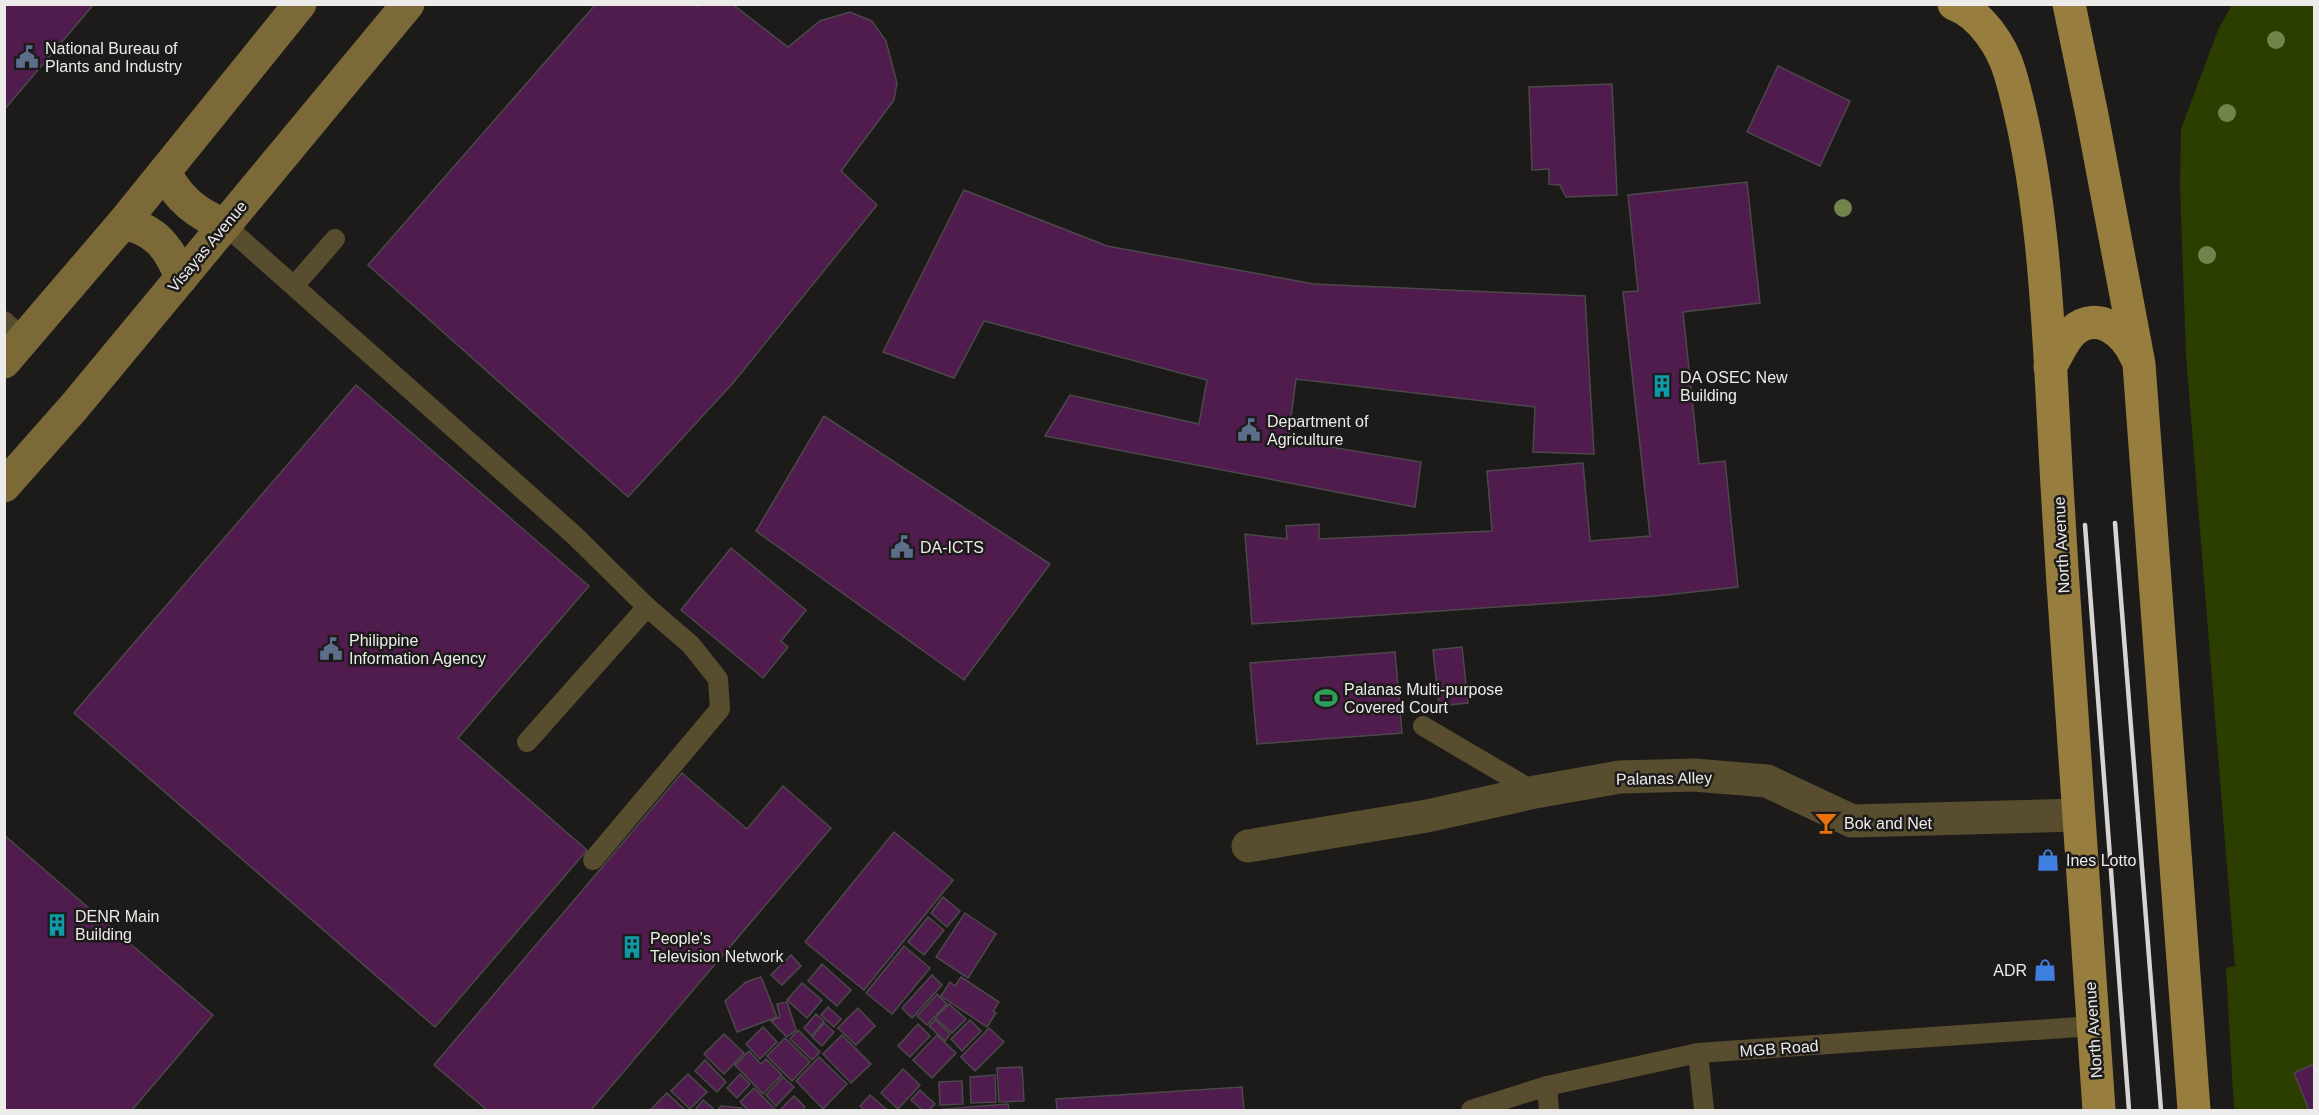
<svg xmlns="http://www.w3.org/2000/svg" width="2319" height="1115" viewBox="0 0 2319 1115" font-family="Arial,sans-serif">
  <style>
    .green { fill: #2b3e00 }
    .building { fill: #501b4d; stroke: #4b494b; stroke-width: 1.5 }
    .lines { fill: none; stroke-linecap: round; stroke-linejoin: round }
    .service { stroke: #594d30; stroke-width: 20 }
    .minor { stroke: #594d30; stroke-width: 33 }
    .secondary { stroke: #7c6938; stroke-width: 33 }
    .primary { stroke: #977e3e; stroke-width: 33 }
    .rail { stroke: #d7d5d3; stroke-width: 4.5 }
    .tree { fill: #70844c }
    .labels { text-anchor: middle; stroke-width: 5; stroke-linejoin: round; paint-order: stroke }
    .poi-label { font-size: 16px; fill: #ecebe9; stroke: #1d1b19; text-anchor: start }
    .street-label { font-size: 16px; fill: #ecebe9; stroke: #1d1b19 }
  </style>
  <rect width="100%" height="100%" fill="#1d1b19"/>
  <!-- green -->
  <polygon class="green" points="2232,5 2314,5 2314,1110 2234,1110 2226,968 2235,966 2186,355 2180,186 2181,129 2218,30"/>
  <!-- building -->
  <g class="building">
    <polygon points="4,4 94,4 4,110"/>
    <polygon points="596,4 695,4 698,7 697,4 732,4 788,47 820,21 850,12 872,21 886,41 897,83 894,100 841,171 877,205 733,383 628,497 368,265"/>
    <polygon points="1778,66 1850,101 1820,166 1747,132"/>
    <polygon points="1612,84 1617,195 1566,197 1560,185 1549,184 1549,169 1532,170 1529,87"/>
    <polygon points="1747,182 1760,303 1683,312 1699,464 1725,461 1738,587 1656,596 1252,624 1245,534 1287,539 1286,526 1319,524 1319,539 1492,531 1487,471 1583,463 1590,541 1650,536 1623,292 1638,291 1628,195"/>
    <polygon points="964,190 1107,246 1314,284 1585,296 1594,454 1533,452 1535,407 1296,379 1288,440 1421,462 1415,507 1045,436 1070,395 1199,424 1207,380 984,321 954,378 883,352"/>
    <polygon points="356,385 589,586 458,738 587,850 435,1027 74,713"/>
    <polygon points="824,416 1050,564 964,680 756,531"/>
    <polygon points="731,548 806,610 781,641 788,647 763,678 681,610"/>
    <polygon points="1462,647 1468,703 1439,706 1433,650"/>
    <polygon points="1395,652 1402,733 1257,744 1250,663"/>
    <polygon points="682,773 747,829 783,786 831,828 591,1110 487,1110 434,1065"/>
    <polygon points="894,832 953,880 864,990 805,942"/>
    <polygon points="4,835 213,1015 132,1110 4,1110"/>
    <polygon points="943,897 960,911 947,927 931,913"/>
    <polygon points="965,913 996,934 968,978 936,957"/>
    <polygon points="928,917 944,930 924,955 908,942"/>
    <polygon points="904,946 930,968 892,1014 866,993"/>
    <polygon points="791,955 801,966 782,985 771,975"/>
    <polygon points="822,964 851,990 837,1006 808,981"/>
    <polygon points="932,975 942,985 912,1018 902,1008"/>
    <polygon points="761,977 777,1017 737,1032 725,1001 746,982"/>
    <polygon points="961,977 999,1002 993,1011 996,1013 987,1027 941,996 950,982 955,986"/>
    <polygon points="802,983 822,1000 807,1018 787,1000"/>
    <polygon points="937,994 947,1004 927,1025 917,1016"/>
    <polygon points="787,1002 796,1030 787,1037 771,1021 780,1017 777,1004"/>
    <polygon points="949,1004 966,1019 952,1033 935,1018"/>
    <polygon points="828,1007 841,1019 834,1027 821,1015"/>
    <polygon points="858,1008 875,1026 856,1045 838,1028"/>
    <polygon points="816,1014 824,1021 812,1036 804,1028"/>
    <polygon points="935,1020 950,1034 945,1041 929,1026"/>
    <polygon points="970,1020 981,1031 962,1051 951,1039"/>
    <polygon points="824,1023 834,1032 822,1046 812,1037"/>
    <polygon points="918,1024 930,1036 910,1057 898,1046"/>
    <polygon points="763,1027 777,1042 760,1059 746,1044"/>
    <polygon points="989,1028 1004,1042 975,1071 961,1057"/>
    <polygon points="798,1030 820,1052 812,1060 790,1039"/>
    <polygon points="724,1034 744,1053 724,1074 704,1054"/>
    <polygon points="842,1035 871,1064 851,1083 823,1054"/>
    <polygon points="937,1035 956,1053 932,1078 913,1060"/>
    <polygon points="785,1038 810,1062 792,1081 767,1056"/>
    <polygon points="749,1051 761,1064 766,1059 782,1075 763,1094 735,1065"/>
    <polygon points="819,1057 847,1084 823,1109 796,1081"/>
    <polygon points="705,1060 726,1082 717,1092 695,1071"/>
    <polygon points="2314,1064 2314,1110 2309,1110 2294,1073"/>
    <polygon points="1022,1067 1024,1101 999,1102 997,1068"/>
    <polygon points="903,1069 920,1085 898,1109 881,1093"/>
    <polygon points="688,1074 707,1092 690,1109 671,1091"/>
    <polygon points="740,1074 750,1084 737,1098 727,1088"/>
    <polygon points="995,1075 996,1102 971,1103 970,1077"/>
    <polygon points="783,1077 794,1087 776,1106 766,1095"/>
    <polygon points="962,1081 963,1104 940,1105 939,1082"/>
    <polygon points="1242,1087 1244,1110 1057,1110 1056,1099"/>
    <polygon points="754,1088 776,1110 748,1110 740,1102"/>
    <polygon points="920,1090 935,1104 929,1110 922,1110 911,1100"/>
    <polygon points="667,1093 685,1110 651,1109"/>
    <polygon points="870,1095 886,1109 884,1110 864,1110 860,1106"/>
    <polygon points="794,1096 805,1107 802,1110 780,1110"/>
    <polygon points="703,1100 713,1108 711,1110 695,1110"/>
    <polygon points="1008,1104 1009,1110 944,1110 943,1109"/>
    <polygon points="721,1106 741,1108 743,1110 717,1110"/>
  </g>
  <g class="lines">
    <!-- service -->
    <g class="service">
      <polyline points="225,225 574,535 647,607 691,645 718,679 720,709 593,860"/>
      <polyline points="294,286 335,239"/>
      <polyline points="4,321 24,339"/>
      <polyline points="1423,726 1535,792"/>
      <polyline points="527,742 647,607"/>
      <polyline points="1698,1053 1704,1110"/>
      <polyline points="1547,1086 1549,1110"/>
      <polyline points="1471,1110 1547,1086 1698,1053 2093,1026"/>
    </g>
    <!-- minor -->
    <polyline class="minor" points="1248,846 1427,816 1535,792 1620,777 1694,775 1767,781 1852,821 2077,815"/>
    <!-- secondary -->
    <g class="secondary">
      <path d="M165,172c13,27 32,42 60,53"/>
      <path d="M123,223c32,6 47,25 58,55"/>
      <polyline points="4,362 123,223 300,4"/>
      <polyline points="4,486 74,407 408,4"/>
    </g>
    <!-- primary -->
    <g class="primary">
      <path d="M1954,4c27,10 48,42 56,69 39,134 39,290 48,429 12,203 26,406 41,608"/>
      <polyline points="2069,4 2092,115 2139,364 2194,1110"/>
      <path d="M2050,367c7,-11 13,-27 23,-36 25,-22 53,2 63,26"/>
    </g>
    <!-- rail -->
    <g class="rail">
      <polyline points="2115,523 2161,1110"/>
      <polyline points="2085,525 2129,1110"/>
    </g>
  </g>
  <!-- trees -->
  <g class="tree">
    <circle cx="2276" cy="40" r="9"/>
    <circle cx="2227" cy="113" r="9"/>
    <circle cx="1843" cy="208" r="9"/>
    <circle cx="2207" cy="255" r="9"/>
  </g>
  <!-- icons -->
  <defs>
    <g id="civic-bare" transform="scale(1.8)"><path d="M-.6-6.5H3V-4.5H.6V-3L4-1V1h2V6H-6V1h2V-1L-.6-3ZM-1.2 2.5V6h2.4V2.5Z" fill="#5c6f8a" stroke="#1d1b19" stroke-width="2.5" paint-order="stroke"/></g>
    <g id="building-bare" transform="scale(1.8)"><path d="M-4-6H4V6H1V3H-1V6H-4ZM-2.5-4.3h1.7v1.8h-1.7ZM.8-4.3h1.7v1.8H.8ZM-2.5-1h1.7V.8h-1.7ZM.8-1h1.7V.8H.8Z" fill="#0f9aa8" stroke="#1d1b19" stroke-width="2.5" paint-order="stroke"/></g>
    <g id="stadium-bare" transform="scale(1.8)"><path d="M0-5a6.5 5 0 1 0 0 10a6.5 5 0 1 0 0-10ZM-3.5-1.8h7v3.6h-7Z" fill="#2e9e5b" stroke="#1d1b19" stroke-width="2.5" paint-order="stroke"/></g>
    <g id="bar-bare" transform="scale(1.8)"><path d="M-6-5H6L.8 .8V4.5H3.5V6h-7V4.5H-.8V.8Z" fill="#e8710a" stroke="#1d1b19" stroke-width="2.5" paint-order="stroke"/></g>
    <g id="shop-bare" transform="scale(1.8)"><path d="M-5-2.5h2.3a2.7 3.5 0 0 1 5.4 0H5L5.5 6h-11ZM-1.5-2.5h3a1.5 2.3 0 0 0-3 0Z" fill="#3f7fe0" stroke="#1d1b19" stroke-width="2.5" paint-order="stroke"/></g>
  </defs>
  <g fill-rule="evenodd">
    <use href="#civic-bare" x="27" y="57"/>
    <use href="#building-bare" x="1662" y="386"/>
    <use href="#civic-bare" x="1249" y="430"/>
    <use href="#civic-bare" x="902" y="547"/>
    <use href="#civic-bare" x="331" y="649"/>
    <use href="#stadium-bare" x="1326" y="698"/>
    <use href="#bar-bare" x="1826" y="823"/>
    <use href="#shop-bare" x="2048" y="860"/>
    <use href="#building-bare" x="57" y="925"/>
    <use href="#building-bare" x="632" y="947"/>
    <use href="#shop-bare" x="2045" y="970"/>
  </g>
  <g class="labels">
    <!-- poi labels -->
    <g class="poi-label">
      <text x="45" y="54">National Bureau of<tspan x="45" dy="18">Plants and Industry</tspan></text>
      <text x="1680" y="383">DA OSEC New<tspan x="1680" dy="18">Building</tspan></text>
      <text x="1267" y="427">Department of<tspan x="1267" dy="18">Agriculture</tspan></text>
      <text x="920" y="553">DA-ICTS</text>
      <text x="349" y="646">Philippine<tspan x="349" dy="18">Information Agency</tspan></text>
      <text x="1344" y="695">Palanas Multi-purpose<tspan x="1344" dy="18">Covered Court</tspan></text>
      <text x="1844" y="829">Bok and Net</text>
      <text x="2066" y="866">Ines Lotto</text>
      <text x="75" y="922">DENR Main<tspan x="75" dy="18">Building</tspan></text>
      <text x="650" y="944">People's<tspan x="650" dy="18">Television Network</tspan></text>
      <text x="2027" y="976" text-anchor="end">ADR</text>
    </g>
    <!-- street labels -->
    <g class="street-label">
      <text transform="translate(207 246) rotate(-50)" y="6">Visayas Avenue</text>
      <text transform="translate(2061 545) rotate(-93)" y="6">North Avenue</text>
      <text transform="translate(1664 778) rotate(-1)" y="6">Palanas Alley</text>
      <text transform="translate(2093 1030) rotate(-94)" y="6">North Avenue</text>
      <text transform="translate(1779 1048) rotate(-4)" y="6">MGB Road</text>
    </g>
  </g>
  <!-- border -->
  <rect width="2319" height="1115" fill="none" stroke="#ecebe9" stroke-width="12"/>
</svg>
